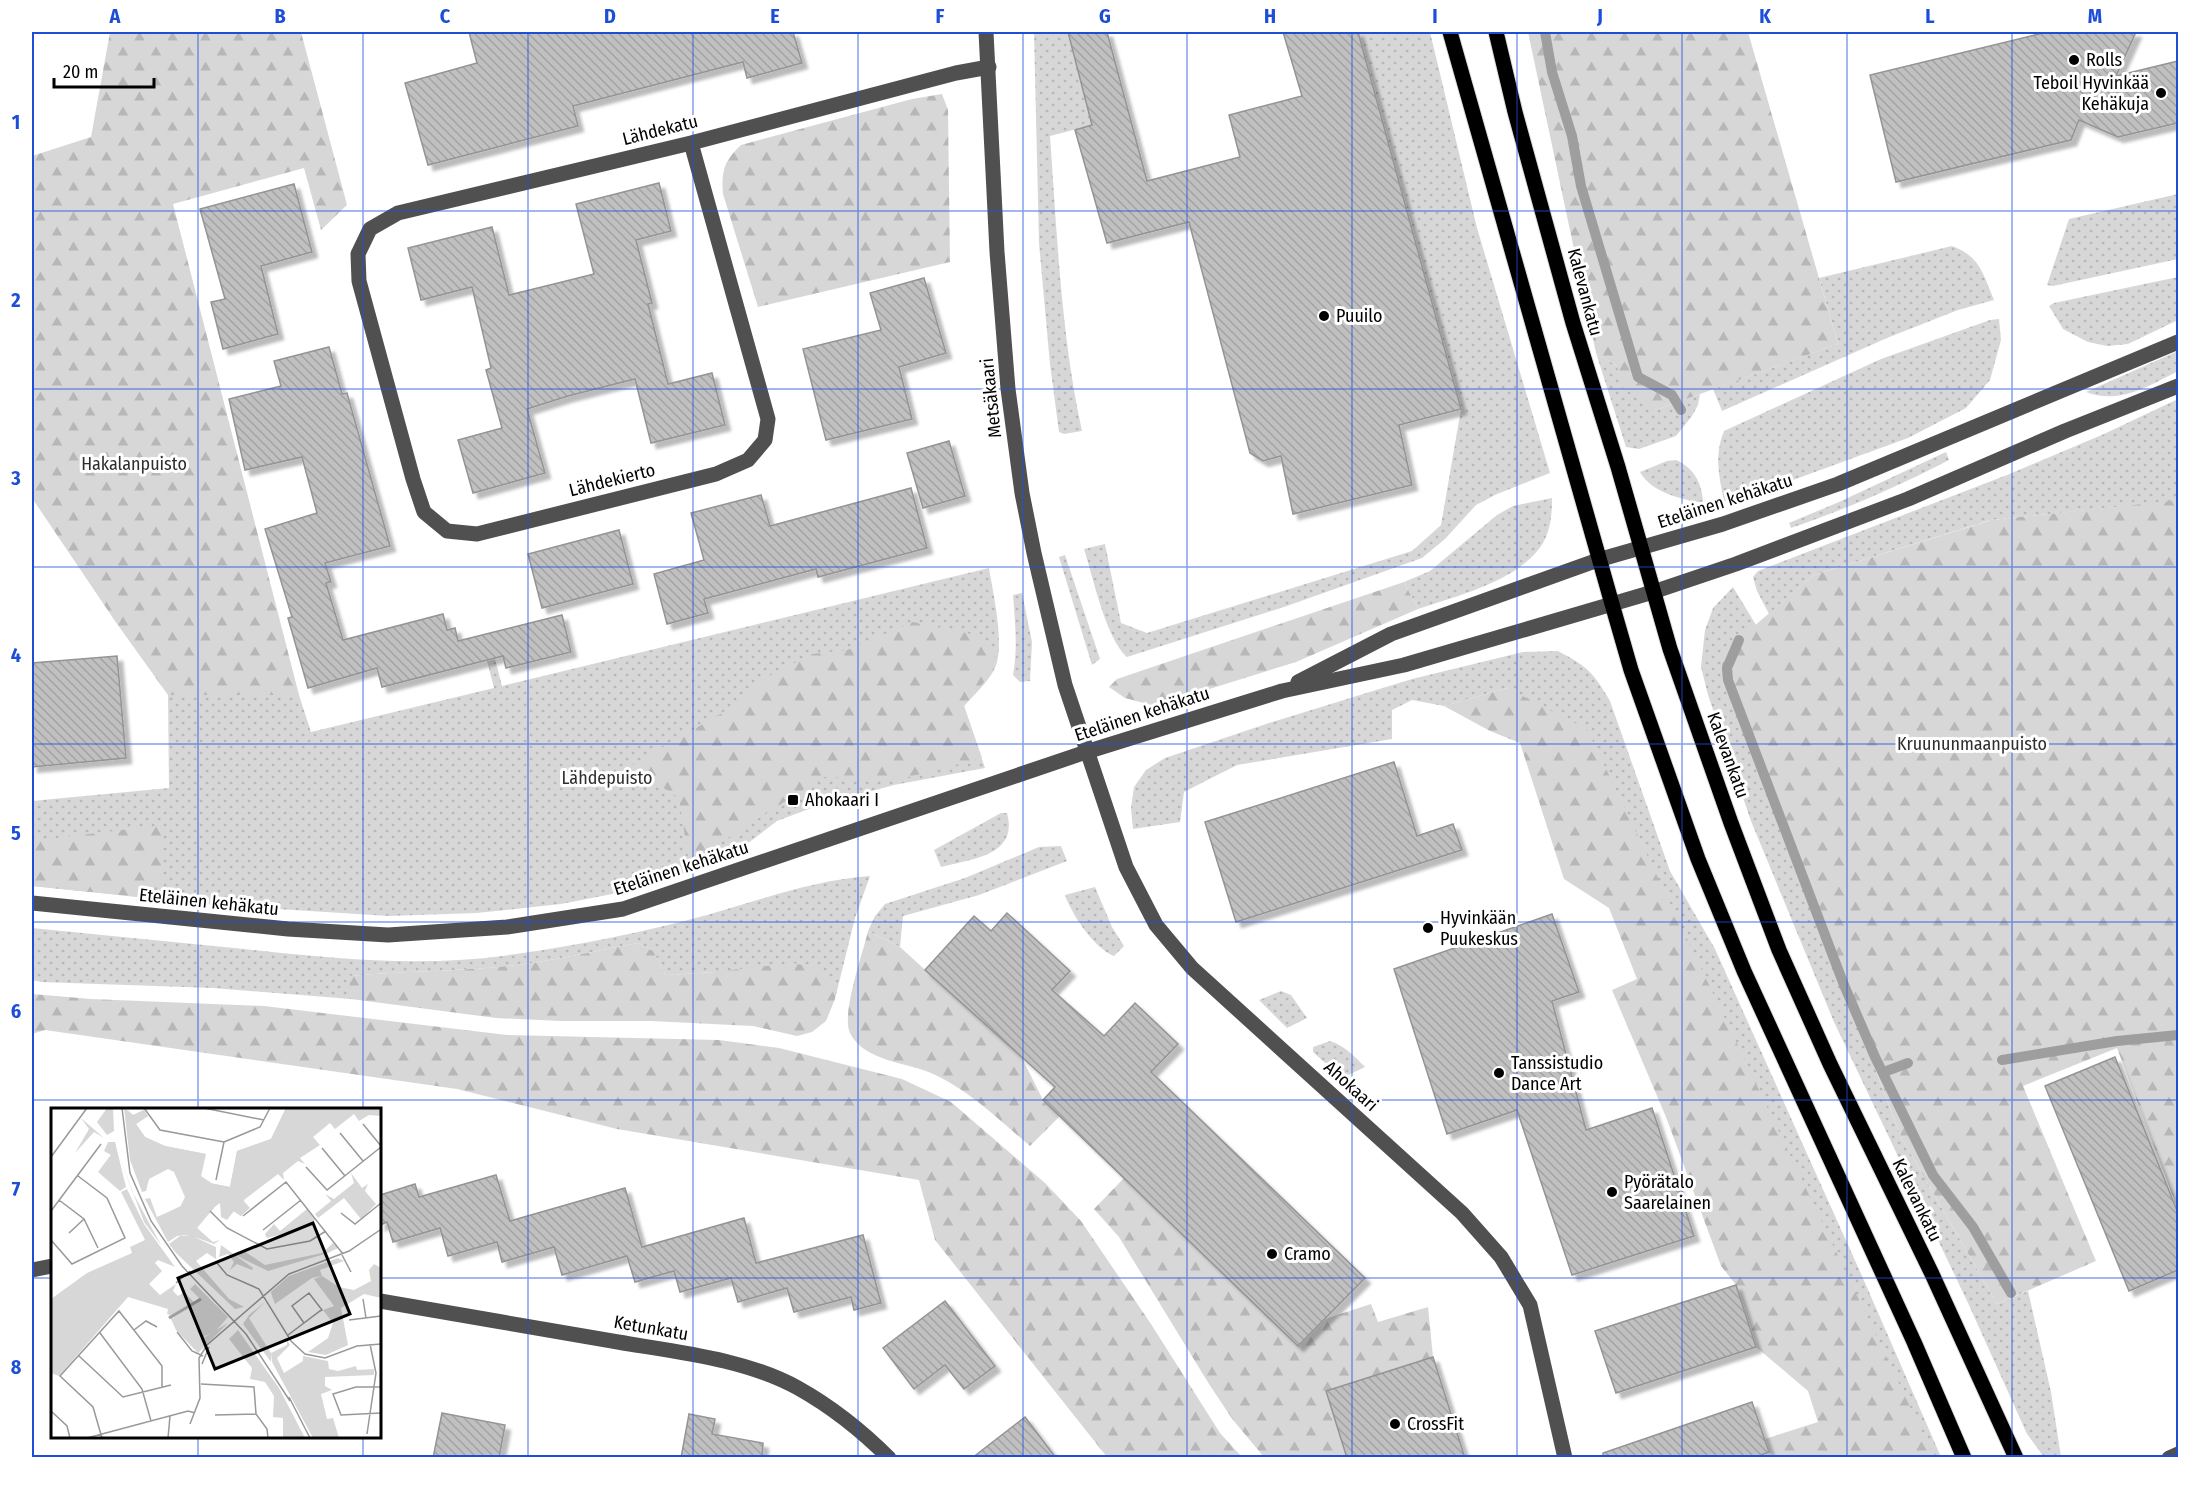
<svg xmlns="http://www.w3.org/2000/svg" width="2210" height="1489" viewBox="0 0 2210 1489" font-family="'Fira Sans Condensed',sans-serif">
  <style>
    .green { fill: url(#green-dots) }
    .forest { fill: url(#forest-firs) }
    .lines { fill: none; stroke-linecap: round; stroke-linejoin: round }
    .stream { stroke: #9e9e9e; stroke-width: 10 }
    .building { fill: url(#building-back-hatch); stroke: #949494; stroke-width: 1.5; filter: url(#shadow) }
    .major-casing { stroke: #dbdbdb; stroke-width: 17 }
    .minor { stroke: #505050; stroke-width: 15 }
    .major { stroke: #000; stroke-width: 15 }
    .grid { fill: none; stroke: #1d4ed8; stroke-width: 1.5; stroke-opacity: 0.55 }
    .poi-dot { fill: #000; stroke: #fff; stroke-width: 2 }
    .labels { text-anchor: middle; stroke-width: 6; stroke-linejoin: round; paint-order: stroke }
    .poi-label { font-size: 18px; fill: #000; stroke: #fff; text-anchor: start }
    .street-label { font-size: 18px; fill: #000; stroke: #fff }
    .park-label { font-size: 18px; fill: #2e2e2e; stroke: #fff }
    .inset-river { fill: none; stroke: #9e9e9e; stroke-width: 3 }
    .inset-road { fill: none; stroke: #999; stroke-width: 1.5 }
    .view { fill: #000; fill-opacity: 0.15; stroke: #000; stroke-width: 3 }
    .inset-edge { fill: none; stroke: #000; stroke-width: 3 }
    .neatline { fill: none; stroke: #1d4ed8; stroke-width: 2 }
    .grid-label { font-size: 20px; text-anchor: middle; font-weight: bold; fill: #1d4ed8 }
  </style>
  <defs>
    <pattern id="green-dots" width="8" height="8" patternUnits="userSpaceOnUse" patternTransform="scale(1.5)"><rect width="8" height="8" fill="#d7d7d7"/><path d="M2 2h.1M6 6h.1" fill="none" stroke="#b7b7b7" stroke-width="1.8" stroke-linecap="round"/></pattern>
    <pattern id="forest-firs" width="22" height="20" patternUnits="userSpaceOnUse" patternTransform="scale(1.5)"><rect width="22" height="20" fill="#d7d7d7"/><path d="M5 1l3.5 6h-7zM16 11l3.5 6h-7z" fill="#b7b7b7"/></pattern>
    <pattern id="building-back-hatch" width="6" height="6" patternUnits="userSpaceOnUse" patternTransform="scale(1.5)"><rect width="6" height="6" fill="#c0c0c0"/><path d="M-1 5l2 2M0 0l6 6M5-1l2 2" fill="none" stroke="#a3a3a3"/></pattern>
    <filter id="shadow"><feDropShadow dx="5.5" dy="5.5" stdDeviation="1.5" flood-color="#0004"/></filter>
  </defs>
  <rect width="100%" height="100%" fill="#fff"/>
  <!-- green -->
  <g class="green">
    <path d="M1034,32h34l24,93 -42,11c7,97 11,200 32,295l-18,3 -5,-2 -9,-68 -11,-121z"/>
    <path d="M1358,32h72l47,196 73,245 -53,21 -21,11 -31,34 -23,19 -138,49 -157,50c-21,-18 -34,-80 -43,-108l21,-5 16,79 26,10 265,-82 29,-26 20,-116z"/>
    <polygon points="2178,194 2178,259 2053,286 2047,285 2069,219"/>
    <path d="M1952,246c28,10 31,28 42,54l-36,10 -71,28 -165,73 -9,-22 125,-45 -19,-66z"/>
    <polygon points="2178,277 2178,320 2128,344 2107,346 2088,342 2063,329 2049,306 2054,303"/>
    <path d="M1999,319l2,21 -11,40 -24,28 -58,30 -153,56 -31,7c-5,-25 -10,-46 0,-70l157,-72 109,-39z"/>
    <path d="M2178,351v20c-29,15 -59,34 -92,21z"/>
    <polygon points="1596,353 1617,366 1656,410 1700,394 1698,405 1692,416 1676,436 1639,449 1626,447"/>
    <polygon points="2178,399 2178,501 1991,520 1814,575 1769,614 1757,591 1753,577 1758,571 2007,475 2104,434"/>
    <path d="M1946,452l3,8c-52,27 -103,49 -158,68l-2,-5 50,-21z"/>
    <path d="M1676,460c18,8 26,23 27,43 -22,-4 -51,-10 -63,-31l27,-11z"/>
    <path d="M1552,498c0,15 -1,31 -9,45 -22,37 -86,53 -125,66l-14,-27 26,-11 67,-56 16,-9z"/>
    <polygon points="1065,555 1100,659 1092,665 1059,557"/>
    <path d="M989,568c4,25 17,80 5,102 -7,13 -20,25 -30,36l21,62 -91,17 -80,22 -37,14 -34,26 -30,16 -75,26 -77,15 -84,9 -88,3 -175,-11 -182,-19v-85l137,-13 -1,-93h131l12,37 183,-44 -7,-27 8,-2 7,27z"/>
    <polygon points="1733,587 1756,625 1720,656 1728,680 1901,1137 1997,1304 2028,1291 2051,1392 2061,1457 2044,1457 2027,1434 1968,1303 1834,1022 1751,821 1708,695 1701,667 1705,630 1713,608"/>
    <path d="M1022,593l10,49 -2,39 -10,1 -7,-7c5,-26 2,-53 0,-80z"/>
    <path d="M1558,651c30,16 35,21 52,50l60,170 45,78 147,327 79,181h-7l-427,-769 -63,18 -32,-6 -20,10v29l-155,26 -53,27 -4,30 -47,7 -2,-21 3,-21 12,-17 19,-12 104,-35 143,-44 111,-27z"/>
    <path d="M1001,813h6c12,43 -36,46 -66,54l-7,-17z"/>
    <polygon points="1061,846 1067,861 979,895 903,916 900,947 868,931 875,916 885,904 965,878 1039,847"/>
    <path d="M870,876l-15,42 -20,81v-18l-120,-9 -49,3 -13,-24 -16,-8c-37,7 -75,16 -113,21 -58,8 -116,6 -174,12l1,23 -138,-11 -172,-6 -9,-2v-52c70,7 141,14 212,21 91,10 181,19 272,5 64,-9 128,-22 191,-39 54,-15 106,-35 163,-39z"/>
    <path d="M1095,887l17,40 12,19 -10,10c-20,-8 -42,-41 -49,-61z"/>
    <polygon points="1281,991 1291,995 1307,1018 1287,1028 1259,1000"/>
    <path d="M1330,1041c15,5 24,15 35,26l-23,11 -29,-26v-5z"/>
  </g>
  <!-- forest -->
  <g class="forest">
    <polygon points="110,32 301,32 347,205 321,230 304,168 173,204 299,695 168,695 115,621 32,498 32,156 91,137"/>
    <polygon points="1528,32 1748,32 1838,344 1656,410 1622,387 1617,366 1596,353"/>
    <path d="M942,94l6,16 2,152 -192,45 -35,-113c-2,-23 1,-33 18,-49l171,-46z"/>
    <polygon points="2171,501 2178,501 2178,1210 2117,1048 2023,1086 2096,1261 1997,1304 1901,1137 1719,656 1814,575 1992,520"/>
    <polygon points="1404,582 1418,609 1296,662 1155,706 1125,698 1109,687 1117,679"/>
    <polygon points="913,622 981,636 994,652 994,670 964,706 982,758 897,780 823,777 689,863 679,798 630,766 722,713 769,676 812,654 847,650"/>
    <polygon points="1507,688 1587,729 1934,1457 1778,1458 1769,1452 1765,1439 1818,1422 1808,1391 1756,1347 1736,1285 1721,1266 1666,1117 1612,990 1637,979 1609,908 1564,879 1520,743 1490,731 1444,706"/>
    <polygon points="163,825 160,899 32,886 32,841"/>
    <path d="M868,931l32,16 122,111 21,42 17,16 -30,30c-31,-26 -62,-57 -99,-73 -26,-11 -67,-12 -81,-40 -9,-19 13,-80 18,-102z"/>
    <path d="M637,943l16,8 13,24 49,-3 78,-9 22,5 20,13v18l-9,22 -14,11 -15,4 -44,-10 -102,-5h-90l-65,-3 -145,-19 -2,-23c58,-6 117,-4 175,-12 38,-5 76,-14 113,-21z"/>
    <polygon points="32,994 91,999 264,1006 507,1035 719,1040 779,1048 902,1079 951,1102 1045,1183 1081,1221 1151,1324 1220,1433 1242,1457 1107,1457 935,1240 919,1180 617,1129 457,1089 45,1030 32,1034"/>
    <polygon points="1125,1177 1298,1346 1325,1319 1371,1304 1378,1322 1428,1307 1433,1357 1326,1391 1347,1457 1264,1457 1233,1420 1209,1384 1119,1237 1094,1209"/>
  </g>
  <g class="lines">
    <!-- stream -->
    <g class="stream">
      <polyline points="1545,32 1552,72 1572,136 1581,186 1638,377 1672,395 1681,410"/>
      <polyline points="1739,640 1727,668 1728,680 1844,985 1875,1057 1933,1175 1973,1227 2011,1293"/>
      <polyline points="2002,1060 2117,1041 2178,1035"/>
      <polyline points="1884,1072 1908,1063"/>
    </g>
  </g>
  <!-- building -->
  <g class="building">
    <polygon points="469,32 793,32 802,63 747,78 743,62 573,106 578,126 428,165 405,83 477,63"/>
    <polygon points="1068,32 1107,32 1147,181 1240,157 1229,115 1302,96 1283,32 1358,32 1461,409 1399,425 1412,485 1293,514 1281,456 1263,461 1250,453 1189,222 1107,243 1075,130 1092,125"/>
    <polygon points="2044,32 2136,32 2116,76 2178,61 2178,123 2118,137 2079,120 2071,140 1896,182 1870,75 2043,33"/>
    <polygon points="659,183 671,231 636,240 652,303 648,304 668,384 712,373 725,425 651,443 635,379 568,396 527,409 545,473 473,493 458,440 502,428 486,370 491,368 472,287 421,300 408,248 492,227 509,295 558,283 594,274 576,204"/>
    <polygon points="294,184 312,252 261,266 278,334 223,349 211,302 225,299 200,209"/>
    <polygon points="924,278 946,353 899,367 912,419 826,440 803,349 881,330 870,293"/>
    <polygon points="329,347 342,394 347,393 390,546 325,563 331,582 326,583 343,640 443,614 447,630 455,628 458,641 562,615 571,652 506,668 503,656 382,687 377,668 308,688 288,618 292,617 265,529 317,513 302,457 245,470 229,399 281,386 274,361"/>
    <polygon points="949,441 965,496 923,508 907,453"/>
    <polygon points="911,488 927,548 818,577 816,569 704,599 708,613 667,624 654,574 704,560 691,513 761,495 770,526"/>
    <polygon points="619,530 633,584 542,608 528,554"/>
    <polygon points="117,656 126,758 32,767 32,663"/>
    <polygon points="1394,762 1417,836 1453,824 1462,850 1236,922 1205,822"/>
    <polygon points="1007,913 1070,971 1052,990 1104,1036 1135,1003 1178,1044 1151,1072 1365,1278 1298,1346 1043,1100 1055,1087 925,970 974,916 991,931"/>
    <polygon points="1552,914 1579,992 1552,1001 1586,1130 1652,1108 1694,1236 1572,1275 1517,1110 1447,1134 1394,969"/>
    <polygon points="2115,1057 2178,1213 2178,1270 2129,1291 2045,1086"/>
    <polygon points="496,1175 510,1221 625,1188 642,1247 744,1218 756,1263 863,1235 881,1303 854,1310 851,1297 794,1312 787,1288 738,1302 731,1278 680,1292 674,1271 635,1282 627,1256 562,1275 554,1247 502,1262 497,1242 448,1256 440,1228 393,1242 387,1222 380,1225 380,1195 415,1184 419,1197"/>
    <polygon points="1736,1285 1756,1347 1616,1393 1595,1331"/>
    <polygon points="945,1301 995,1366 964,1389 945,1365 914,1389 883,1348"/>
    <polygon points="1433,1357 1465,1458 1347,1458 1326,1391"/>
    <polygon points="1752,1402 1769,1452 1753,1458 1603,1458 1603,1453"/>
    <polygon points="442,1413 505,1425 499,1458 433,1458"/>
    <polygon points="689,1414 715,1419 712,1434 763,1443 762,1458 681,1458"/>
    <polygon points="1025,1417 1056,1458 972,1458"/>
  </g>
  <g class="lines">
    <!-- major casing -->
    <g class="major-casing">
      <g id="major">
        <polyline points="1450,32 1612,604 1631,670 1698,859 1744,971 1914,1342 1964,1458"/>
        <polyline points="1496,32 1515,112 1573,323 1618,467 1670,649 1731,823 1779,950 1830,1064 1932,1274 2016,1458"/>
      </g>
    </g>
    <!-- minor -->
    <g class="minor">
      <polyline points="986,32 997,252 1008,389 1022,493 1034,553 1065,685 1126,867 1156,925 1192,968 1462,1213 1501,1257 1530,1305 1565,1458"/>
      <polyline points="691,143 768,419 765,440 748,460 716,474 477,534 447,531 424,512 413,479 359,281 358,254 370,229 398,213 691,143 956,73 989,67"/>
      <polyline points="1298,682 1391,634 1598,560 1723,524 1838,484 2178,342"/>
      <polyline points="32,903 288,929 388,935 507,927 623,909 1086,752 1282,691 1404,665 1653,592 1736,564 1908,499 2065,431 2178,386"/>
      <polyline points="32,1270 52,1266"/>
      <path d="M380,1301c79,14 159,27 238,41 59,10 128,17 180,46 34,19 64,43 91,70"/>
      <polyline points="2169,1458 2178,1454"/>
    </g>
    <!-- major -->
    <use href="#major" class="major"/>
  </g>
  <!-- grid -->
  <path class="grid" d="M198,32v1078M363,32v1078M528,32v1426M693,32v1426M858,32v1426M1023,32v1426M1187,32v1426M1352,32v1426M1517,32v1426M1682,32v1426M1847,32v1426M2012,32v1426M32,211h2146M32,389h2146M32,567h2146M32,744h2146M32,922h2146M32,1100h2146M32,1278h20M380,1278h1798M198,1436v22M363,1436v22"/>
  <!-- markers -->
  <g class="poi-dot">
    <circle cx="2074" cy="60" r="6"/>
    <circle cx="2161" cy="93" r="6"/>
    <circle cx="1324" cy="316" r="6"/>
    <rect x="787" y="794" width="12" height="12" rx="3"/>
    <circle cx="1428" cy="928" r="6"/>
    <circle cx="1499" cy="1073" r="6"/>
    <circle cx="1612" cy="1192" r="6"/>
    <circle cx="1272" cy="1254" r="6"/>
    <circle cx="1395" cy="1424" r="6"/>
  </g>
  <g class="labels">
    <!-- poi labels -->
    <g class="poi-label">
      <text x="2086" y="66">Rolls</text>
      <text x="2149" y="89" text-anchor="end">Teboil Hyvinkää<tspan x="2149" dy="21">Kehäkuja</tspan></text>
      <text x="1336" y="322">Puuilo</text>
      <text x="805" y="806">Ahokaari I</text>
      <text x="1440" y="924">Hyvinkään<tspan x="1440" dy="21">Puukeskus</tspan></text>
      <text x="1511" y="1069">Tanssistudio<tspan x="1511" dy="21">Dance Art</tspan></text>
      <text x="1624" y="1188">Pyörätalo<tspan x="1624" dy="21">Saarelainen</tspan></text>
      <text x="1284" y="1260">Cramo</text>
      <text x="1407" y="1430">CrossFit</text>
    </g>
    <!-- street labels -->
    <g class="street-label">
      <text transform="translate(660 130) rotate(-14)" y="6">Lähdekatu</text>
      <text transform="translate(1585 292) rotate(75)" y="6">Kalevankatu</text>
      <text transform="translate(991 398) rotate(-96)" y="6">Metsäkaari</text>
      <text transform="translate(612 480) rotate(-14)" y="6">Lähdekierto</text>
      <text transform="translate(1725 501) rotate(-18)" y="6">Eteläinen kehäkatu</text>
      <text transform="translate(1142 714) rotate(-18)" y="6">Eteläinen kehäkatu</text>
      <text transform="translate(1728 755) rotate(70)" y="6">Kalevankatu</text>
      <text transform="translate(681 868) rotate(-18)" y="6">Eteläinen kehäkatu</text>
      <text transform="translate(209 902) rotate(6)" y="6">Eteläinen kehäkatu</text>
      <text transform="translate(1351 1086) rotate(42)" y="6">Ahokaari</text>
      <text transform="translate(1917 1200) rotate(64)" y="6">Kalevankatu</text>
      <text transform="translate(651 1328) rotate(10)" y="6">Ketunkatu</text>
    </g>
    <!-- park labels -->
    <g class="park-label">
      <text x="134" y="470">Hakalanpuisto</text>
      <text x="1972" y="750">Kruununmaanpuisto</text>
      <text x="607" y="784">Lähdepuisto</text>
    </g>
  </g>
  <!-- overview -->
  <g transform="translate(51 1108)">
    <rect width="330" height="330" fill="#fff"/>
    <path d="M73,0l9,7 11,-5 4,6 -12,8 9,13 20,9 41,8 -6,27 30,6 7,-36 34,-12 15,-31h95v8l-12,-1 -10,6 -5,-7 -19,15 -5,-6 -17,14 7,8 -20,13 5,6 -7,-3 -15,12 1,7 -6,-6 -34,26 -3,16 -22,-14 -22,26 16,14 7,-2 -6,4 -25,-9 -12,1 -9,6 -23,-43 5,-1 7,19 23,-10 5,-10 -11,-25 -6,-3 -19,10 -3,12 -4,1 -12,-32zM287,150l6,3 -24,9 2,6 -10,2 -37,26 -4,-12 18,-16zM214,194l-16,16 22,35v9l-28,-38 6,-9zM118,207l36,22 23,-14 -30,30 -22,-23z" fill="#d7d7d7"/>
    <path d="M75,0l7,7 11,-5 -2,3 6,3 -12,8 9,13 20,9 41,8 -19,17 4,5 5,-9 9,-8 -7,7 3,10 12,8 -12,27 -22,21 10,-40 -3,-17 -10,-10 -36,-6 -6,-41zM235,0h13l-1,5 3,-5h6l-10,15 7,1 4,12 -8,14 -26,20 -14,1 13,-26 18,-18 6,-8 1,-5 -2,-1v6l-24,26 -13,26 -30,17 -12,3 -10,11 7,-18 16,3 7,-36 34,-12zM271,0h59v2l-25,-1 -25,7zM30,10l23,20 -10,-6 -19,21 14,-24zM57,34h7l11,45 -6,4 -22,-19 13,-17 -7,-4zM68,47l13,36 29,54 -17,-23zM89,54l26,2 1,4 -24,10zM300,65l11,15 6,-4 -3,7 11,13 -15,15 -17,-21 -26,20 -3,-4 16,-13 -6,-7 9,5 20,-16zM227,66l-26,16 -9,10 7,8 -9,8 -7,-5 -7,9 -6,-3 -1,-14 -10,7 9,-16 14,-3 20,-14zM76,81l17,35 31,43 -17,-7 -3,3 7,8 -13,13 11,11 16,-11 -3,7 5,5 6,-4 10,10 5,-4 -9,-9 5,-5 33,33 -13,15 -26,10 -15,-17v-9l-7,-2 1,-5 -40,-12 -69,79 -8,-3v-74l36,-26 45,-20 -2,-6 15,-7 -24,-48zM132,97l-7,25 -18,-13 6,-3zM256,101l8,11 -13,9 -35,9 -2,-4 9,-10 6,7zM141,113l-4,9 10,-9 -1,7 7,7 -1,4 -23,-5zM129,128h12l24,11v12l-9,-6 -11,8 33,38 15,8 -9,2 -59,-56 -7,-9zM282,135l5,5 -10,5 -60,18 -31,-15 7,-5 21,14 57,-12zM170,137l32,23 -1,2 -15,-6 -7,6 4,-8 -6,-8 -9,3zM323,156l7,4v30l-17,-4 -23,14 7,37 -22,10 -18,-3 20,-14 5,-15 -10,-13 11,-4 -20,-27 8,-3 17,11 15,3 17,-9 -2,-11zM235,171l6,4 -8,12 -11,4 -2,-7zM187,222l41,58 26,50h-22v-20l-10,-1 1,-21 -9,-14 -15,-3 2,-11 -23,-29zM236,232l3,5 -13,13 7,15 19,-12v-5l25,5 1,8 9,2 18,-5 1,4 17,-1v6l-49,2v9l7,4 -11,4 6,25 6,-1 6,20h-26l-41,-76 -1,-9 16,-8z" fill="#d7d7d7"/>
    <path d="M56,0h6l1,23 -7,4 -10,-13zM57,34h7l6,40 -13,-5 -6,-10 9,-12z" fill="#d7d7d7"/>
    <path class="inset-river" d="M118,210l32,-19"/>
    <path class="inset-road" d="M71,0l8,65 21,48 31,45 64,68 44,67M93,0l16,22 64,12M153,0l60,12M312,16l18,22M289,25l23,28M173,34l36,-15 10,-19M271,40l23,28M0,49l36,-49M255,59l21,23 54,-43M165,72l8,-38M8,92l25,19 14,29M0,103l50,-67M159,103l17,17 40,21 43,-8 16,-10M290,105l14,11 26,-21M192,108l43,-34 57,72M212,122l38,-30M18,125l15,-14M0,132l21,24 53,-26 -18,-40 -29,-22M291,147l9,17M166,155l10,12 32,14 32,52 14,13 20,4 32,-12 24,-2M125,175l14,-12M312,191l3,19M298,212l32,-4M83,222l12,-9 11,6M126,224l15,19 11,5M49,225l42,56 9,32M237,227l32,-24 2,-1 -13,-17 -17,13 12,17M28,248l44,41 48,-12M151,256l7,-17M150,276l53,3 2,27 11,15 1,9M330,279h-25l-23,7 8,21 40,-2M238,289l21,41M0,303l16,15 3,12M164,307l41,-1M139,316l10,-26 -1,-40 8,-13 82,-71 60,-23 31,-21M316,326l9,-61 -6,-29M36,330l101,-27 7,2M51,330l-9,-31 -33,-31 59,-65 43,55v21M117,330l2,-22"/>
    <path class="view" d="M262,115l37,91 -135,55 -37,-91z"/>
    <rect width="330" height="330" class="inset-edge"/>
  </g>
  <!-- border -->
  <rect width="2210" height="1489" fill="none" stroke="#ffffff" stroke-width="66"/>
  <!-- scale -->
  <path d="M54 78v9h100v-9" fill="none" stroke="#000000" stroke-width="3"/>
  <text x="63" y="78" font-size="18" fill="#000000" stroke="#ffffff" stroke-width="4.5" paint-order="stroke">20 m</text>
  <rect x="33" y="33" width="2144" height="1423" class="neatline"/>
  <g class="grid-label">
    <text x="115" y="23">A</text>
    <text x="280" y="23">B</text>
    <text x="445" y="23">C</text>
    <text x="610" y="23">D</text>
    <text x="775" y="23">E</text>
    <text x="940" y="23">F</text>
    <text x="1105" y="23">G</text>
    <text x="1270" y="23">H</text>
    <text x="1435" y="23">I</text>
    <text x="1600" y="23">J</text>
    <text x="1765" y="23">K</text>
    <text x="1930" y="23">L</text>
    <text x="2095" y="23">M</text>
    <text x="16" y="129">1</text>
    <text x="16" y="307">2</text>
    <text x="16" y="485">3</text>
    <text x="16" y="662">4</text>
    <text x="16" y="840">5</text>
    <text x="16" y="1018">6</text>
    <text x="16" y="1196">7</text>
    <text x="16" y="1374">8</text>
  </g>
</svg>
